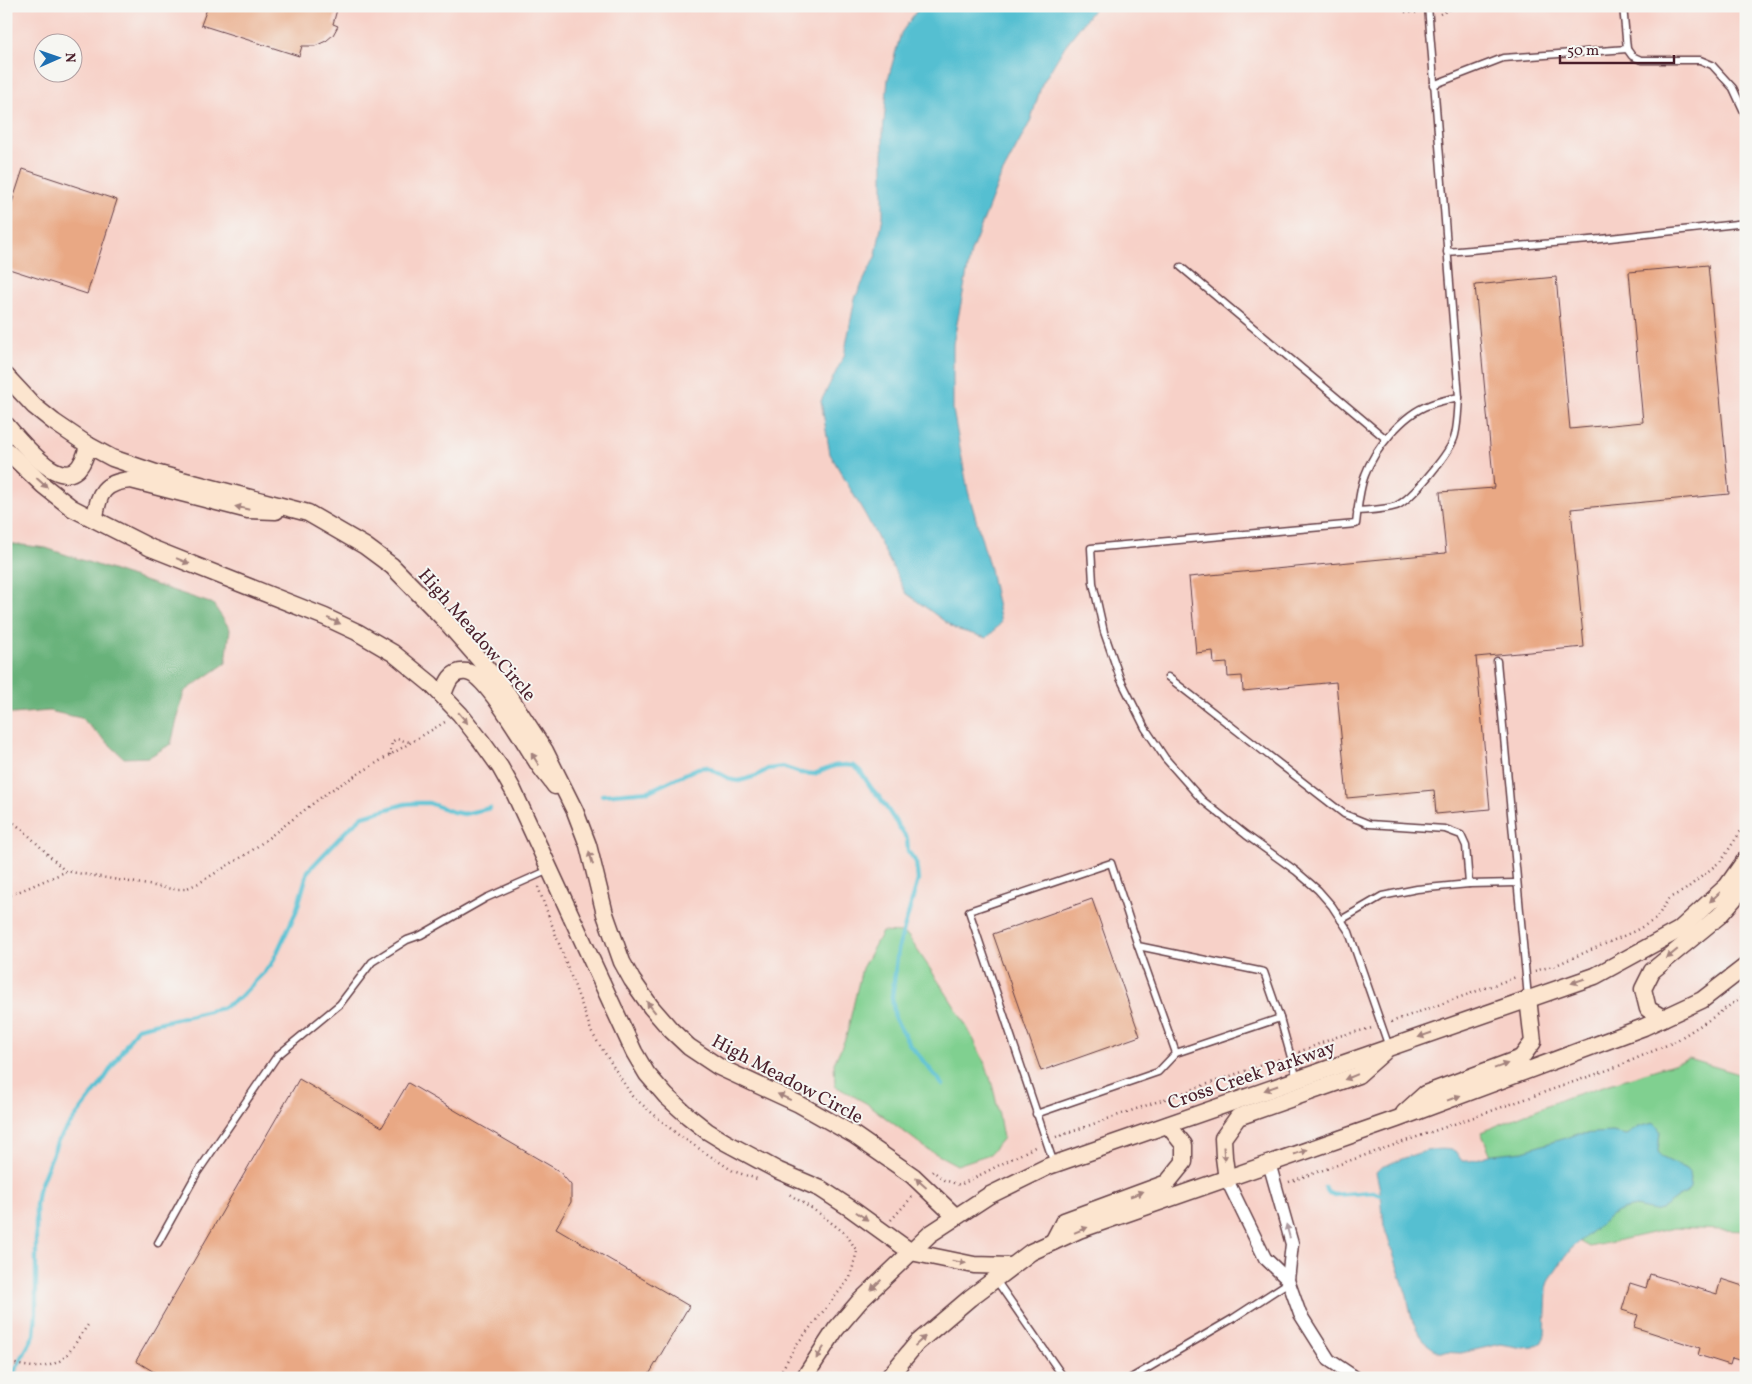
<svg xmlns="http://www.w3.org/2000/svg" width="1752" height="1384" viewBox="0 0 1752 1384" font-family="Vollkorn,serif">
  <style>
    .built { fill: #f7d1c8; fill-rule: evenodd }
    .green { fill: #80d090; stroke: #65785e }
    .forest { fill: #68b27a; stroke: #596852 }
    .water { fill: #55bfd1; stroke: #506f7e }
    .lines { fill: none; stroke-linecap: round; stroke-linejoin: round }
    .stream { stroke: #55bfd1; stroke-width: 4.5 }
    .building { fill: #e9a884 }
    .lane-casing { stroke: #633e45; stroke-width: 9 }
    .street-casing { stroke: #633e45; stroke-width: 15 }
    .secondary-casing { stroke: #633e45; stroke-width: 19 }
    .path { stroke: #633e45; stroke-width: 2.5; stroke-dasharray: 1 4; stroke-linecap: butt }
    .lane { stroke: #fff; stroke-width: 6 }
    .street { stroke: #fff; stroke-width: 12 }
    .secondary { stroke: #fce5cf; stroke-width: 16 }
    .oneway { fill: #a3827d }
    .oneway2 { fill: #ae9aa0 }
    .labels { text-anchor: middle; stroke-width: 4; stroke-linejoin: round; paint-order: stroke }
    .street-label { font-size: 19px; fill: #4a1f2b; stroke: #f6f6f2 }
  </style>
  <rect width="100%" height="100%" fill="#f6f6f2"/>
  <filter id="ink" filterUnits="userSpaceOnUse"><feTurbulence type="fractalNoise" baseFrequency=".02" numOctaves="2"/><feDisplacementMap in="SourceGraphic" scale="10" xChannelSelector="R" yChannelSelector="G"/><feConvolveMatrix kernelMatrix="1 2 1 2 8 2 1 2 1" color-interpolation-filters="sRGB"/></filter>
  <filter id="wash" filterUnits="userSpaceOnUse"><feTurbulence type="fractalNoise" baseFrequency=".0096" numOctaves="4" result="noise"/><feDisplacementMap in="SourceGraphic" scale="20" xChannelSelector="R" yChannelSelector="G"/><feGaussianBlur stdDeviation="1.12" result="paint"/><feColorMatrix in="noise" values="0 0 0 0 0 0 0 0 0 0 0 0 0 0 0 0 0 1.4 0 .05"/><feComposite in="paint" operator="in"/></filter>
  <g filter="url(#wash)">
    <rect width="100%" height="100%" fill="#f2ecdb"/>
    <!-- built -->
    <path class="built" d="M6,6h1739l1,1372h-1740zM42,42h30v30h-30z"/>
    <!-- green -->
    <g class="green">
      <path d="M882,932l21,1 5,3c25,38 56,80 74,121 12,25 16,54 21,81l-13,16 -33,11 -30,-16 -61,-46 -31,-17 -1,-23 12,-26 16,-69z"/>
      <polygon points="1689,1059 1746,1076 1746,1231 1674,1228 1590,1247 1511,1203 1481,1132 1565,1098"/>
    </g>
    <!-- forest -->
    <polygon class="forest" points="6,543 46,548 213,604 230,629 226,663 184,692 171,744 149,757 124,758 81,718 49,711 13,714 6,711"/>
    <!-- water -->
    <g class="water">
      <polygon points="920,6 1096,6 1065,46 1042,84 1030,122 1000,178 971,252 953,344 953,410 968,491 990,569 1001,623 987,638 955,629 906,593 866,516 830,454 821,401 844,356 855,298 876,255 883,216 883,133 888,79 901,33"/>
      <path d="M1653,1123l4,3 3,5 -2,20 3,6 27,13 3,8 -1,10 -5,6 -7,3 -15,11 -9,3 -18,-4 -14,3 -11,5 -41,35 -20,29 -3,9 -2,46 -3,8 -8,5 -11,1 -22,-4 -40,9 -23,-1 -15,-11 -11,-21 -5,-24 -23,-70 -3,-31 -5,-23 5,-5c23,-8 50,-23 74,-16l7,10h8l23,-7 30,-3 55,-17 34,-2 14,3 13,-8z"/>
    </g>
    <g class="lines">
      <!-- stream -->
      <g class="stream">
        <polyline points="602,795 649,791 698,768 707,767 732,780 739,781 756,776 768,769 783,767 800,773 814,774 834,766 845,765 854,766 860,771 872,789 880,798 907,839 908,851 916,862 918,880 898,950 892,997 895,1019 910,1045 943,1085"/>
        <polyline points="1325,1187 1329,1193 1334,1195 1373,1192 1381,1195"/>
        <polyline points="11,1378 34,1335 36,1314 36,1205 38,1191 58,1140 101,1084 137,1028 222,1008 239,998 271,965 296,912 308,871 345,832 363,816 405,804 417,803 429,803 453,812 464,814 490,808"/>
      </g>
    </g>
    <g id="blocks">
      <!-- building -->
      <g class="building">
        <polygon points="208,6 338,6 333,24 338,26 333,35 326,41 315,46 302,46 299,56 201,25"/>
        <polygon points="23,169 117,200 87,294 6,268 6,221"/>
        <polygon points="1708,265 1729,494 1571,509 1584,647 1476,657 1490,809 1436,814 1434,790 1347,798 1336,682 1243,691 1242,676 1228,677 1227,663 1214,664 1213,651 1196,653 1189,577 1446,553 1440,492 1494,488 1475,285 1556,277 1570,429 1643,422 1629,272"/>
        <polygon points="1092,899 1140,1036 1041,1071 993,934"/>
        <polygon points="299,1079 382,1127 408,1083 559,1171 571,1185 571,1202 556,1228 689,1306 647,1378 164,1378 136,1361"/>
        <polygon points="1650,1274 1717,1294 1721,1279 1746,1287 1746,1362 1732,1358 1730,1365 1698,1355 1700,1348 1634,1327 1638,1315 1622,1310 1630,1283 1646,1288"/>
      </g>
    </g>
  </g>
  <g filter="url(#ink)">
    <use href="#blocks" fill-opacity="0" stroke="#633e45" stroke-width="1"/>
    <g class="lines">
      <!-- lane casing -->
      <g class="lane-casing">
        <g id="lane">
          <polyline points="1623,6 1627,49 1632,56 1641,60 1700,60 1712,65 1733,88 1746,116"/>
          <polyline points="1433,85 1503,58 1627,49"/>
          <polyline points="1447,252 1601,239 1746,223"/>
          <polyline points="1181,267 1386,439"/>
          <path d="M1357,511c13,-1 27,-1 39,-5 15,-6 56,-55 59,-71 3,-12 3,-26 4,-38"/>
          <polyline points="1497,661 1528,998"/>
          <polyline points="1168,677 1344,814 1369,824 1445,829 1461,835 1466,846 1469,884"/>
          <polyline points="1341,920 1382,896 1417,889 1469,884 1516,883"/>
          <polyline points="1138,946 1176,1053"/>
          <path d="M1389,1047l-40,-115 -17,-26 -14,-16 -22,-19 -50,-36 -44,-35 -37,-42 -20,-30 -25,-50 -16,-46 -11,-49 -2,-35 265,-24c2,-16 3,-34 9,-49 9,-25 38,-61 64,-70 10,-4 20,-6 30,-8l-31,-391"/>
          <polyline points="1036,1114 1158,1072 1176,1053 1280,1018"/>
          <polyline points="1054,1164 969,911 1111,863 1138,946 1264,972 1280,1018 1297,1079"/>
          <polyline points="158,1243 197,1173 277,1056 340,1004 372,962 407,940 421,935 486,898 549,870"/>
          <polyline points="996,1280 1064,1378"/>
          <polyline points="1131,1378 1232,1319 1289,1282"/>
        </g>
      </g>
      <!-- street casing -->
      <g class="street-casing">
        <g id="street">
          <polyline points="1269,1163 1292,1244 1288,1280 1300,1314 1329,1360 1356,1378"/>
          <polyline points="1227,1180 1265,1258 1288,1280"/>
        </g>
      </g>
      <!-- secondary casing -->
      <g class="secondary-casing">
        <g id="secondary">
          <polyline points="6,376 34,406 54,422 88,445 112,458 159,474 308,513 365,546 392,566 443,618 485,666 507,693 545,751 575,811 588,845 605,914 622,962 632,980 651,1007 671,1030 689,1047 719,1067 799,1104 854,1135 913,1176 956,1217"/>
          <path d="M6,425c21,23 68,85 82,20"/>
          <polyline points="6,450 44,486 72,508 151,548 325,617 357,632 393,653 431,684 460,714 482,742 500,767 513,790 634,1052 647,1074 666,1096 688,1116 707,1131 725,1142 779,1171 821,1189 850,1208 911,1252 974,1265 1012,1266"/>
          <path d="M95,518c3,-25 9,-36 36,-38l117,30 28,1"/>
          <path d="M443,695c4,-12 8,-25 24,-23 20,3 60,75 72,93 5,7 11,14 16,21"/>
          <polyline points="1663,1018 1648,1009 1643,989 1652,971 1719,916 1746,885"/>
          <polyline points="1404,1113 1425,1094 1521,1058 1533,1042 1528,998"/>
          <polyline points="1227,1180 1224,1157 1223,1138 1238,1117 1358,1075 1384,1052"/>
          <polyline points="1053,1242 1064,1221 1167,1183 1184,1162 1184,1145 1168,1125"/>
          <polyline points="804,1378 836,1329 859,1302 930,1234 988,1196 1049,1166 1595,976 1679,930 1727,886 1746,859"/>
          <polyline points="888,1378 917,1343 970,1298 1031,1252 1079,1230 1397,1119 1644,1027 1702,1000 1746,966"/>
        </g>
      </g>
      <!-- path -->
      <g class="path">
        <polyline points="1397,6 1406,12 1419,13"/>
        <polyline points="1745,6 1746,7"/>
        <polyline points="1440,14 1456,6"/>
        <polyline points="390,755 392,742 396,739 410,742"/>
        <polyline points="6,817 23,830 65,871 172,889 185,889 199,883 250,852 328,792 445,722"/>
        <polyline points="538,887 592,1033 632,1096 677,1134 733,1171 757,1179"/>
        <polyline points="6,897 65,872"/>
        <polyline points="1535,971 1556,965 1635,931 1656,919 1669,898 1685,890 1722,860 1746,823"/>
        <polyline points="1391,1022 1516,977"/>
        <polyline points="1299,1052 1339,1036 1372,1028"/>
        <polyline points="1056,1137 1282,1058"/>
        <polyline points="932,1172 933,1171 944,1180 960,1185 1037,1146"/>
        <polyline points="1289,1182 1619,1066 1674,1042 1712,1018 1746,994"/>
        <polyline points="891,1220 913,1196"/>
        <path d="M6,1361c17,6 38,10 55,-1 10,-7 19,-25 27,-35"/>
        <polyline points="777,1378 797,1344 850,1278 857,1251 846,1234 820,1214 789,1194"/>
      </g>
      <!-- lane -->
      <use href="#lane" class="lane"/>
      <!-- street -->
      <use href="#street" class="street"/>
      <!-- secondary -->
      <use href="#secondary" class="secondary"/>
    </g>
    <!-- one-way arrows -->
    <defs><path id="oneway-solid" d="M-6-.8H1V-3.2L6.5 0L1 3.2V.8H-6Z" transform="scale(1.25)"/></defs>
    <g class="oneway">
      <use href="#oneway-solid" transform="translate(42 483) rotate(42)"/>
      <use href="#oneway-solid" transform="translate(242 508) rotate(-167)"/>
      <use href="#oneway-solid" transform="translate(183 561) rotate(22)"/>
      <use href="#oneway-solid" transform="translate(334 621) rotate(24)"/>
      <use href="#oneway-solid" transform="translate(463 718) rotate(50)"/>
      <use href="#oneway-solid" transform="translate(535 759) rotate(-122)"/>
      <use href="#oneway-solid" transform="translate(591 858) rotate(-106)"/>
      <use href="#oneway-solid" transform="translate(1715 897) rotate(138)"/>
      <use href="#oneway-solid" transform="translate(1672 954) rotate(140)"/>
      <use href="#oneway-solid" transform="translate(1578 981) rotate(161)"/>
      <use href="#oneway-solid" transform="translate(651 1007) rotate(-128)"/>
      <use href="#oneway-solid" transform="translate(1425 1035) rotate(161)"/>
      <use href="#oneway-solid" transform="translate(1501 1066) rotate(-20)"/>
      <use href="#oneway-solid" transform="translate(1351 1077) rotate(158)"/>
      <use href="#oneway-solid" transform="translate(1271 1088) rotate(161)"/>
      <use href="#oneway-solid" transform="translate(784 1097) rotate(-155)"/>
      <use href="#oneway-solid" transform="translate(1454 1098) rotate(-21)"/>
      <use href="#oneway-solid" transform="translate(1301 1152) rotate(-19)"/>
      <use href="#oneway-solid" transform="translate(1224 1154) rotate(86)"/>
      <use href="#oneway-solid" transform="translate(921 1183) rotate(-138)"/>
      <use href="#oneway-solid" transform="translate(1137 1194) rotate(-21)"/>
      <use href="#oneway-solid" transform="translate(862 1216) rotate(35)"/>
      <use href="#oneway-solid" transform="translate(1081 1230) rotate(-22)"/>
      <use href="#oneway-solid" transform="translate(959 1262) rotate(10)"/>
      <use href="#oneway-solid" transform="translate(876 1285) rotate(136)"/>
      <use href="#oneway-solid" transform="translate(920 1341) rotate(-43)"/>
      <use href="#oneway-solid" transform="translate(820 1353) rotate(123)"/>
    </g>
    <use class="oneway2" href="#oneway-solid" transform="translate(1288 1231) rotate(-105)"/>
  </g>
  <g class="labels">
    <!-- street labels -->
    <g class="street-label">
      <text transform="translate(478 634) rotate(49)" y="7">High Meadow Circle</text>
      <text transform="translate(1251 1074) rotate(-19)" y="7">Cross Creek Parkway</text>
      <text transform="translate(788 1078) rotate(28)" y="7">High Meadow Circle</text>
    </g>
  </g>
  <!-- margin -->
  <rect width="1752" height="1384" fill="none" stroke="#f6f6f2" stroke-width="25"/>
  <!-- north arrow -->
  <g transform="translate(58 58) rotate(88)"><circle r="24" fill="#f6f6f2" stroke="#b1a0a2"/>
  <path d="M0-4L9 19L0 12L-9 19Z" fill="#1f6fb2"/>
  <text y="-8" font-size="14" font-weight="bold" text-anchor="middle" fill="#4a1f2b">N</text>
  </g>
  <!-- scale -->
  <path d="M1560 55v8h114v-8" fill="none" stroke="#4a1f2b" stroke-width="2.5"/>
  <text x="1567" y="55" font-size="15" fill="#4a1f2b" stroke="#f6f6f2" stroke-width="4" paint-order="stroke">50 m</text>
</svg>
